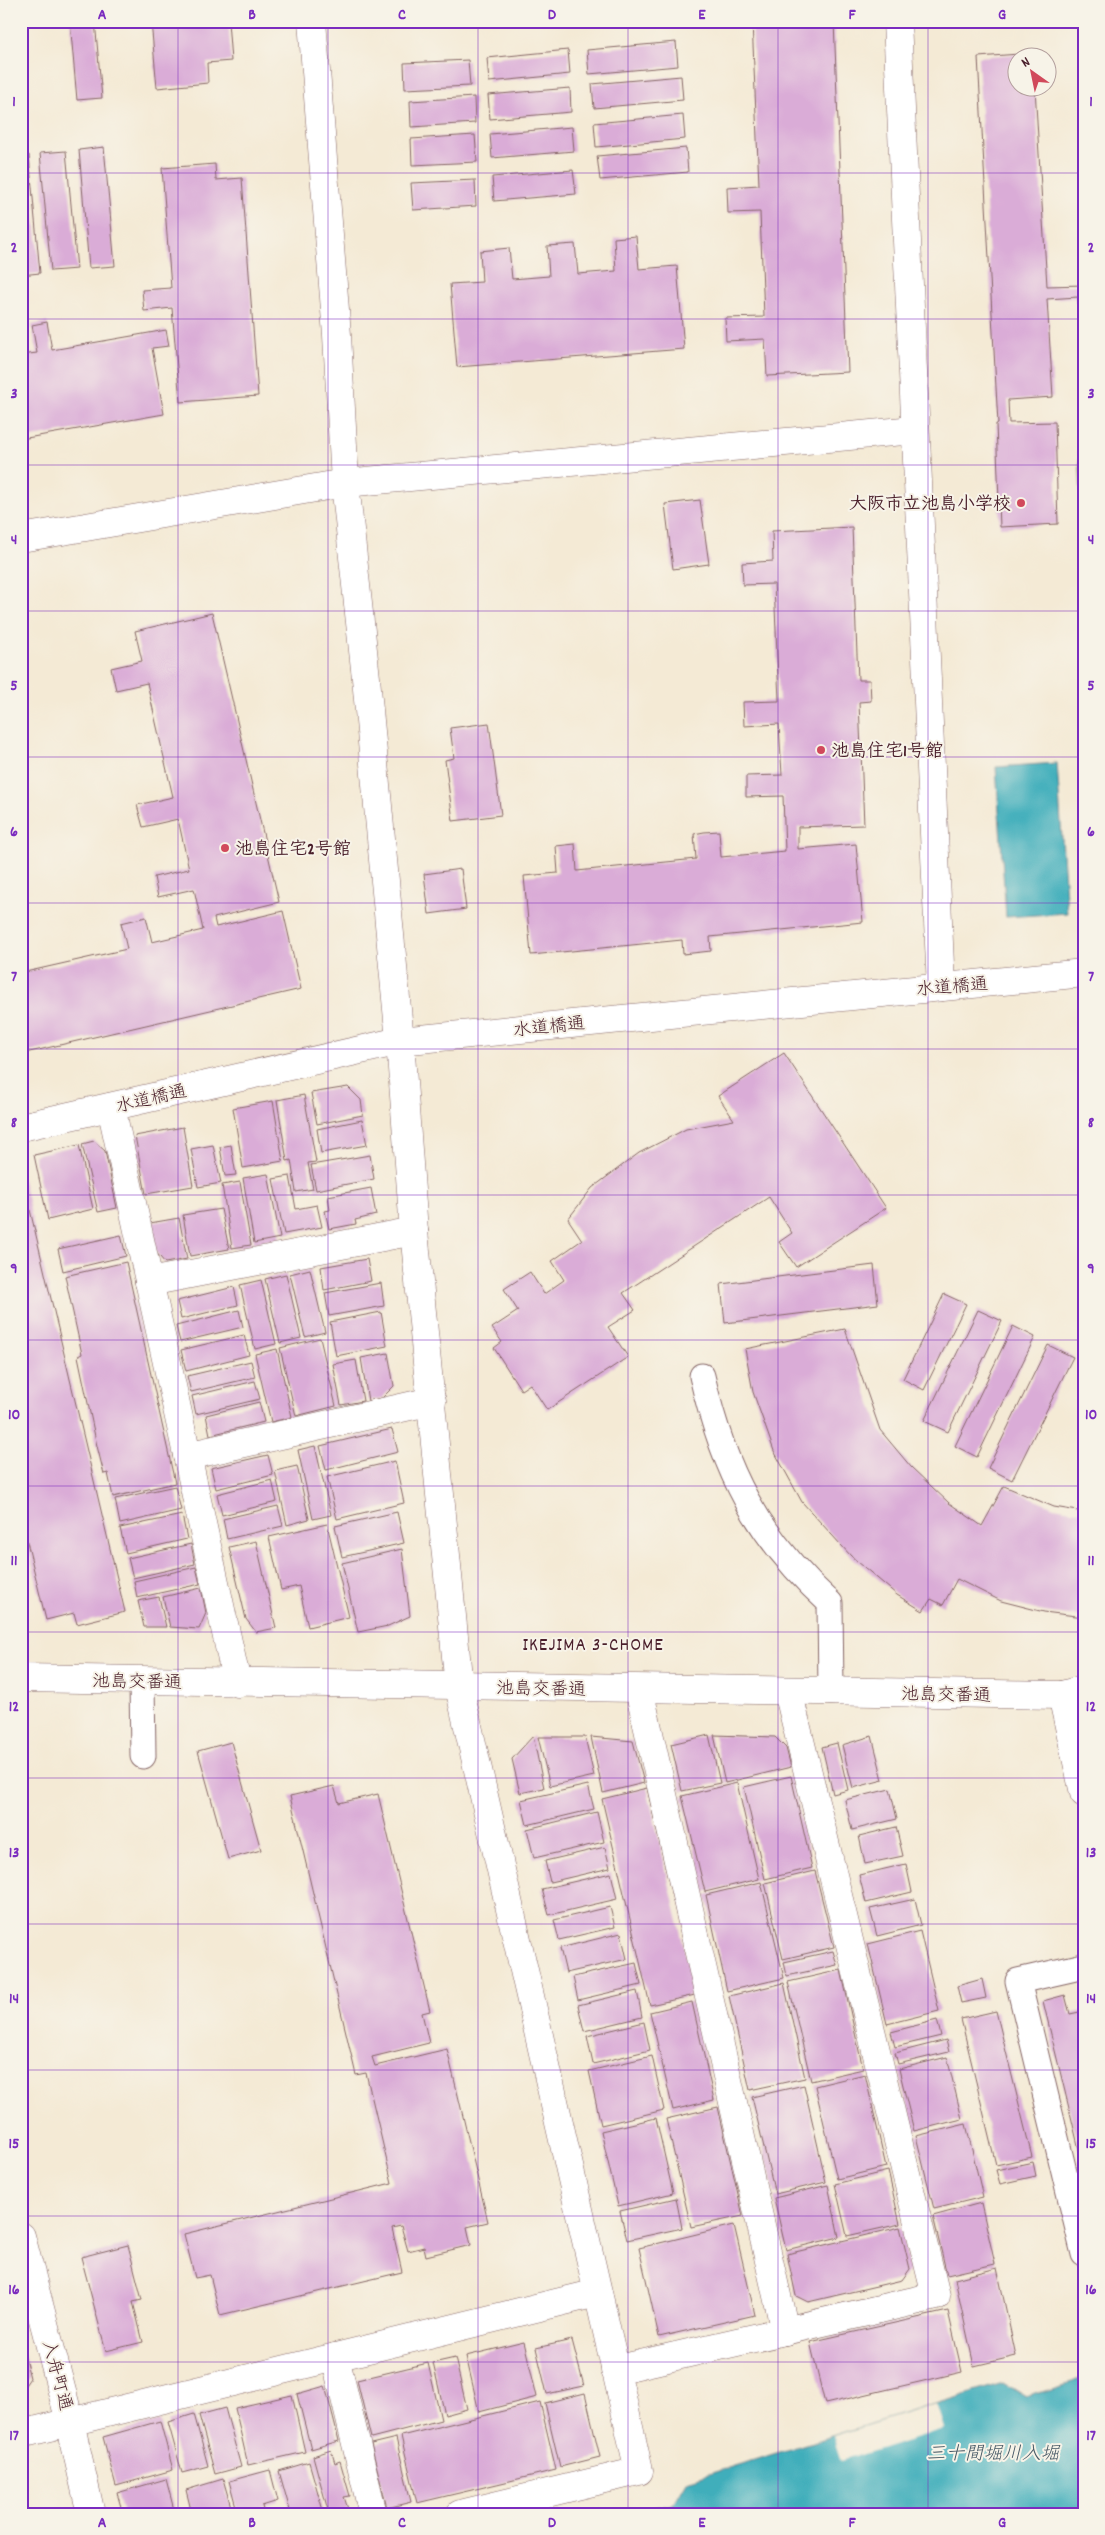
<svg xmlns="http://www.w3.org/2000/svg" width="1105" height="2535" viewBox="0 0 1105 2535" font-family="Dekko,'Klee One',sans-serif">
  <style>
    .green { fill: #9fc16b; stroke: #74704b }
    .water { fill: #3faebb; stroke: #446673 }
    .pier { fill: #f4ead5 }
    .building { fill: #daacd7 }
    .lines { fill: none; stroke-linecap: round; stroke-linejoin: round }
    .service-casing { stroke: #866666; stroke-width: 27 }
    .minor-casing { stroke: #866666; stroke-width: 29 }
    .tertiary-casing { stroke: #866666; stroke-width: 29 }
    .service { stroke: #fff; stroke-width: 25 }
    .minor { stroke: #fff; stroke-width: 28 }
    .tertiary { stroke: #fff; stroke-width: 28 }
    .grid { fill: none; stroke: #7b2cbf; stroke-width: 1; stroke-opacity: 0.55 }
    .poi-dot { fill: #d1495b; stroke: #f7f3e8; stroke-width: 2 }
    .labels { text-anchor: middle; stroke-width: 4; stroke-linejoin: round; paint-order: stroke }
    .poi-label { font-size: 18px; font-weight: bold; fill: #4a1f2b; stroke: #f7f3e8; text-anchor: start }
    .street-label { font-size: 18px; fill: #4a1f2b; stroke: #f7f3e8 }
    .neighbourhood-label { font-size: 19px; letter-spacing: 1px; fill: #4a1f2b; stroke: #f7f3e8 }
    .water-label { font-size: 19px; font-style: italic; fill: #465865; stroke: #f7f3e8 }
    .neatline { fill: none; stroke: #7b2cbf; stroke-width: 2 }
    .grid-label { font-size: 16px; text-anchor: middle; font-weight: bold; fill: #7b2cbf }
  </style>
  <rect width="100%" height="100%" fill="#f7f3e8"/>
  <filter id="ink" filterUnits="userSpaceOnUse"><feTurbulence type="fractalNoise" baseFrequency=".02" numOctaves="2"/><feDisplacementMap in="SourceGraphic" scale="10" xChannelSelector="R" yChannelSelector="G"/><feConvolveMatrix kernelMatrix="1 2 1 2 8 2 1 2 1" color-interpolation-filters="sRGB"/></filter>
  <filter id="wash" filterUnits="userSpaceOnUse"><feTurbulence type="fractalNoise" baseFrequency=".0096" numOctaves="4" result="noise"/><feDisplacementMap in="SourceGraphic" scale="20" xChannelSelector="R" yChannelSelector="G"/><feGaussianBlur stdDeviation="1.12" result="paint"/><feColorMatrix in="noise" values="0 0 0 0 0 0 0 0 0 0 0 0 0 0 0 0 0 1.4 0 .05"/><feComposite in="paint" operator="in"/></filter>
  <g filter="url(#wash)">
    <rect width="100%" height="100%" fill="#f4ead5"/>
    <!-- green -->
    <polygon class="green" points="1084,405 1084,565 1077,406"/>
    <!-- water -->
    <g class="water">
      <polygon points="1057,763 1067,913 1006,917 996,767"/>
      <polygon points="1084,2379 1084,2514 626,2514 673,2503 686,2481 1003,2383 1026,2397"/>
    </g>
    <!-- pier -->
    <polygon class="pier" points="936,2404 944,2429 841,2461 833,2436"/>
    <g id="blocks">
      <!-- building -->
      <g class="building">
        <polygon points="70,21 95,21 102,98 77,100"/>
        <polygon points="151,21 228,21 231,61 207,63 208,83 157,88"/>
        <polygon points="752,21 834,21 848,372 767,376 765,339 726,341 725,318 764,317 760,212 728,213 727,187 759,185"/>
        <polygon points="676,42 678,66 589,74 587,50"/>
        <polygon points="568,50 570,74 489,82 487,58"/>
        <polygon points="1033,53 1034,58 1018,58 1018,88 1035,88 1047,286 1084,285 1084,347 1080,347 1078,297 1047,299 1053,397 1008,400 1009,423 1055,422 1058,524 1000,527 996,424 998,424 978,57"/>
        <polygon points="468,60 470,86 405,89 404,63"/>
        <polygon points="681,76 683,100 594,108 592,84"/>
        <polygon points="570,88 571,112 490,119 488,95"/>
        <polygon points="474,97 475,123 411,127 410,101"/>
        <polygon points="683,115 685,139 596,147 594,123"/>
        <polygon points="572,127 574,151 492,158 490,134"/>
        <polygon points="475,135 477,162 412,165 411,139"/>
        <polygon points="104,147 115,266 89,268 79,150"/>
        <polygon points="686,148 688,172 600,180 597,156"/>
        <polygon points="66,151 77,269 51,271 40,153"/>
        <polygon points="29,155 40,273 21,275 21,156"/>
        <polygon points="215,164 216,180 242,178 258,396 180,402 172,308 144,311 142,290 171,288 162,168"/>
        <polygon points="573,170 576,194 494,201 492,177"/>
        <polygon points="475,180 476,206 413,210 411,183"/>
        <polygon points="636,236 639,269 677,266 684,349 457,367 450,284 482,282 480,251 509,248 512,279 549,276 547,246 575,244 578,274 616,271 614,238"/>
        <polygon points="47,322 52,350 166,330 169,346 152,348 164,414 21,439 21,355 37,353 32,325"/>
        <polygon points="700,500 709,564 673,569 665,504"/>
        <polygon points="852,527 858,680 870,680 871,701 859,702 864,825 798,827 798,849 856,844 863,922 710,937 711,951 683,954 682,940 531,955 524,876 558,873 556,846 575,844 577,871 696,859 694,834 704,832 719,831 721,857 785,851 783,796 746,797 746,776 782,775 779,724 744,726 743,702 779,701 774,584 743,585 742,563 773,561 772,531"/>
        <polygon points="212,613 279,902 214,918 216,927 283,911 301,989 21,1054 21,973 127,949 121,923 146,917 152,942 203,930 194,889 158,897 154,877 189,869 178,819 143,827 137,805 173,797 147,683 116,690 111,668 142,661 135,631"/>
        <polygon points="489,723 501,815 453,821 445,760 454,758 450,728"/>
        <polygon points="461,869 466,909 429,914 424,874"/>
        <polygon points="784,1053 886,1208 796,1267 779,1242 792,1233 769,1197 623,1293 635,1310 608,1327 628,1357 547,1410 530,1384 521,1390 494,1348 502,1342 492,1328 518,1311 504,1289 530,1272 544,1294 564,1280 552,1261 582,1240 568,1219 592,1188 639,1153 686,1129 734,1120 718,1096"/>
        <polygon points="348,1087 361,1100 363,1115 317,1124 311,1093"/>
        <polygon points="304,1095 316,1162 308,1163 313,1189 296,1192 291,1160 287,1161 277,1100"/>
        <polygon points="273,1101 283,1161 243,1168 233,1108"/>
        <polygon points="362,1120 367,1145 321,1153 317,1129"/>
        <polygon points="183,1127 193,1186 146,1194 135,1136"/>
        <polygon points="94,1141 105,1151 117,1208 98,1212 82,1144"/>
        <polygon points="79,1145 93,1209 48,1220 34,1155"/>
        <polygon points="213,1145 221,1183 198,1187 191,1149"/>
        <polygon points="231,1145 236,1175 225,1176 220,1147"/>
        <polygon points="370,1155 374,1179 316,1190 311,1165"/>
        <polygon points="268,1174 280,1238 254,1243 243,1178"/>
        <polygon points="22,1176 125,1612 77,1624 74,1613 46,1620 21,1517"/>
        <polygon points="290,1176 296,1209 317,1205 322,1227 284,1234 273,1179"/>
        <polygon points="240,1182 251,1245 232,1248 222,1185"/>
        <polygon points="371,1188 376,1215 355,1220 356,1224 329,1229 325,1211 330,1210 328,1196"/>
        <polygon points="221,1209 229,1249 190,1256 183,1215"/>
        <polygon points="179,1218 187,1259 165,1263 155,1251 150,1223"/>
        <polygon points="121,1235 126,1256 63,1271 58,1249"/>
        <polygon points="367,1259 371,1281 324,1290 321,1267"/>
        <polygon points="126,1262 175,1483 113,1497 108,1473 104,1474 97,1446 78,1356 82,1354 65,1276"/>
        <polygon points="874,1265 878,1304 725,1323 721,1284"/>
        <polygon points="310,1269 325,1332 305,1337 290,1274"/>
        <polygon points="286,1274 301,1338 280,1343 265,1279"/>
        <polygon points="261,1280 276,1344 255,1349 240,1285"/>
        <polygon points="381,1283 384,1306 329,1316 325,1293"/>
        <polygon points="234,1287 238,1305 181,1319 177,1301"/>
        <polygon points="944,1294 966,1304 924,1390 903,1379"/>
        <polygon points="239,1310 243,1327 180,1342 176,1326"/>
        <polygon points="978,1310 1002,1321 948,1432 924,1421"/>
        <polygon points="381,1312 387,1346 336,1356 330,1322"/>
        <polygon points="1013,1326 1035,1337 977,1457 955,1446"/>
        <polygon points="845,1329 880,1430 911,1467 949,1503 982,1526 1004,1486 1054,1507 1084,1512 1084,1617 1044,1612 1001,1601 957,1579 943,1605 931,1599 923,1611 897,1595 851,1556 802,1502 774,1451 753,1392 745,1349"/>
        <polygon points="244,1335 249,1355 186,1371 181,1350"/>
        <polygon points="320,1338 336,1406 296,1416 280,1348"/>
        <polygon points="1048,1345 1073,1357 1012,1480 988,1468"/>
        <polygon points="277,1349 292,1417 271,1422 255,1354"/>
        <polygon points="388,1353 394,1386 382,1398 368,1401 361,1358"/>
        <polygon points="356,1360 363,1401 341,1405 333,1364"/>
        <polygon points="251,1361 255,1377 191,1392 187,1376"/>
        <polygon points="255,1381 260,1399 196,1414 192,1396"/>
        <polygon points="259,1402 264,1422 210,1435 206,1415"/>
        <polygon points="392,1429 398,1452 326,1470 320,1446"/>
        <polygon points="315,1446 331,1515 313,1519 298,1450"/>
        <polygon points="268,1455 273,1475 216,1489 211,1468"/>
        <polygon points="395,1461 404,1503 337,1519 327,1477"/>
        <polygon points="297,1466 309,1519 287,1525 275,1471"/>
        <polygon points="272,1480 277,1502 222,1515 217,1494"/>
        <polygon points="175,1486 181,1510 120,1524 115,1499"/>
        <polygon points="278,1506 283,1526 227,1539 223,1519"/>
        <polygon points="397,1512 404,1543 342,1557 335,1526"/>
        <polygon points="182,1515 187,1539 126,1553 120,1528"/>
        <polygon points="327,1524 349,1617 308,1627 299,1586 281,1590 269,1537"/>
        <polygon points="256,1541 276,1628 256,1632 246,1619 229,1547"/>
        <polygon points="191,1544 195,1564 133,1578 128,1558"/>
        <polygon points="402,1549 410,1616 388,1626 358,1632 342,1563"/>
        <polygon points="196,1567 200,1584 137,1598 134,1581"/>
        <polygon points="201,1588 206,1613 199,1629 170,1627 163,1597"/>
        <polygon points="159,1597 166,1627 144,1627 138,1601"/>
        <polygon points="709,1735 720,1783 682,1791 671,1744"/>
        <polygon points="714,1735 775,1737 786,1748 791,1767 725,1783"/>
        <polygon points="533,1736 544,1788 520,1793 512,1759"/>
        <polygon points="872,1736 883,1780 853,1788 842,1745"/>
        <polygon points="538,1737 585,1737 594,1776 550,1786"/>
        <polygon points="591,1737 633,1741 644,1783 603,1793"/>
        <polygon points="231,1742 261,1850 228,1859 198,1751"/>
        <polygon points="837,1743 848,1790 833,1794 822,1747"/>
        <polygon points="791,1776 812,1868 765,1879 744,1787"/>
        <polygon points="737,1783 759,1879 705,1892 682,1796"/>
        <polygon points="588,1785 594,1809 527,1825 521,1800"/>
        <polygon points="334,1786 339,1803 378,1794 430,2011 422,2013 429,2043 372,2057 375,2066 447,2049 488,2222 467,2227 471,2245 426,2256 424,2247 408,2251 401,2226 392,2228 402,2272 220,2315 210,2275 195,2278 184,2234 392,2183 366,2073 356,2075 290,1796"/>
        <polygon points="647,1788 695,1995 650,2005 602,1799"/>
        <polygon points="890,1789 897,1819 852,1830 845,1800"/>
        <polygon points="597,1812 604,1842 534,1858 527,1829"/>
        <polygon points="896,1827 903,1856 865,1864 859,1836"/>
        <polygon points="605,1847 610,1868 550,1882 545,1861"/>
        <polygon points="906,1864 912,1892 866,1903 859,1875"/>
        <polygon points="815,1871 834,1947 783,1959 765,1883"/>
        <polygon points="611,1873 617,1899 549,1915 542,1889"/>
        <polygon points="761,1882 784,1978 727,1991 706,1895"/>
        <polygon points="915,1899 921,1925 877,1936 870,1909"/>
        <polygon points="610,1907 615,1927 559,1940 554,1920"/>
        <polygon points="920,1931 939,2011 887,2024 868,1944"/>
        <polygon points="621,1933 627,1959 566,1973 560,1948"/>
        <polygon points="833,1951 837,1965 787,1976 784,1962"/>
        <polygon points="636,1963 641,1985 578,2000 573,1977"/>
        <polygon points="841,1970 863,2069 811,2081 788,1982"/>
        <polygon points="982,1979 986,1998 961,2003 957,1986"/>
        <polygon points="784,1983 805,2078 750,2090 729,1996"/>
        <polygon points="637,1991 642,2017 584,2031 578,2005"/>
        <polygon points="1065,1995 1070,2014 1084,2011 1083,2166 1043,2001"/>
        <polygon points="692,2002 714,2100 673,2110 650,2012"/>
        <polygon points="996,2011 1032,2157 996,2165 961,2019"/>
        <polygon points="937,2020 941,2036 895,2047 891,2032"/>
        <polygon points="644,2022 650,2050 593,2064 587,2036"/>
        <polygon points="946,2040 949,2052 898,2064 895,2053"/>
        <polygon points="652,2056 664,2110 601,2125 589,2071"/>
        <polygon points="947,2057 962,2119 914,2131 899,2069"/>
        <polygon points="865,2074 886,2167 837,2179 815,2086"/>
        <polygon points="804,2085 826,2182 775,2194 752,2097"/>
        <polygon points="718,2107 743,2216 691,2227 666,2119"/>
        <polygon points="656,2118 673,2193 618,2206 601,2131"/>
        <polygon points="966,2124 983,2197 934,2209 916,2136"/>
        <polygon points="1033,2162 1036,2176 1000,2184 996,2170"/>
        <polygon points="888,2171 900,2224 847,2236 835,2184"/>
        <polygon points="828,2185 839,2237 786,2250 774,2198"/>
        <polygon points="676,2198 682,2228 627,2240 620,2211"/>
        <polygon points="981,2203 995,2264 947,2275 933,2216"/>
        <polygon points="734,2225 755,2315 659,2337 639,2248"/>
        <polygon points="900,2227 910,2269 902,2280 808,2302 796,2296 787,2254"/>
        <polygon points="128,2245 142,2300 133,2302 143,2342 106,2351 81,2257"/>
        <polygon points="997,2268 1016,2356 974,2366 955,2279"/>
        <polygon points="948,2311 962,2372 825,2404 810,2342"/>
        <polygon points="572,2340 584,2386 547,2394 536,2348"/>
        <polygon points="524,2342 537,2397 479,2412 466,2356"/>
        <polygon points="24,2354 30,2378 21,2391 21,2355"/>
        <polygon points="455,2358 467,2409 445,2415 433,2363"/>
        <polygon points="428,2363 441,2420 371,2438 357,2380"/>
        <polygon points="325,2386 339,2441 311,2449 297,2394"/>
        <polygon points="585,2393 600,2457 560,2467 545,2403"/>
        <polygon points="292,2395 305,2452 248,2465 235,2408"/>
        <polygon points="540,2402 556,2470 417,2503 401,2436"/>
        <polygon points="225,2408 241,2467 215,2474 199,2415"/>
        <polygon points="194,2414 208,2466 182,2473 168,2422"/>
        <polygon points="160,2421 173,2470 116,2486 103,2437"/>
        <polygon points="396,2438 411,2502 387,2508 371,2444"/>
        <polygon points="331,2450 335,2463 340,2461 350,2496 344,2497 349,2512 342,2514 329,2514 313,2456"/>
        <polygon points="309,2462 324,2514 291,2514 279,2471"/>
        <polygon points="270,2470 278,2501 262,2506 264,2514 238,2514 229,2481"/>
        <polygon points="166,2479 175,2514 123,2514 117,2493"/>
        <polygon points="223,2479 233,2514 192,2514 186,2490"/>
      </g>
    </g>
  </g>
  <g filter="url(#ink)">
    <use href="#blocks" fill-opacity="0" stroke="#866666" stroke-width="1"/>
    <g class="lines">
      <!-- service casing -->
      <g class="service-casing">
        <g id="service">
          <path d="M702,1376c22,96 55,160 128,227l1,89"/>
          <polyline points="142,1681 143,1756"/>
          <polyline points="1084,1966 1018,1981 1084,2254"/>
        </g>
      </g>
      <!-- minor casing -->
      <g class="minor-casing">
        <g id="minor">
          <polyline points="312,21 337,335 345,483 366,678 400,1041 414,1231 459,1687 639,2471 460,2514"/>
          <polyline points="897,21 941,987"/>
          <polyline points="21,538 345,483 914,430"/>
          <polyline points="111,1107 237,1683"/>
          <polyline points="21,1127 400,1041 1084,973"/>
          <polyline points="149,1282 414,1231"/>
          <polyline points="187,1456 432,1401"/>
          <polyline points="639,1689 785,2331"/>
          <polyline points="1084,1689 1062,1695 1084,1793"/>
          <polyline points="335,2357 373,2514"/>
          <polyline points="615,2370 936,2296 788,1691"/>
          <polyline points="21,2434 597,2293"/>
        </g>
      </g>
      <!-- tertiary casing -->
      <g class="tertiary-casing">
        <g id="tertiary">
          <polyline points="21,1678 1062,1695"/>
          <polyline points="21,2236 70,2422 91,2514"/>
        </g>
      </g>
      <!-- service -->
      <use href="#service" class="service"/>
      <!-- minor -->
      <use href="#minor" class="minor"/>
      <!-- tertiary -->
      <use href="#tertiary" class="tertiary"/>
    </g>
  </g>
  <!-- grid -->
  <path class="grid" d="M178,21v2493M328,21v2493M478,21v2493M628,21v2493M778,21v2493M928,21v2493M21,173h1063M21,319h1063M21,465h1063M21,611h1063M21,757h1063M21,903h1063M21,1049h1063M21,1195h1063M21,1340h1063M21,1486h1063M21,1632h1063M21,1778h1063M21,1924h1063M21,2070h1063M21,2216h1063M21,2362h1063"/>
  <!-- markers -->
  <g class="poi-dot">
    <circle cx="1021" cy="503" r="5"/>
    <circle cx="821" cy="750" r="5"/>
    <circle cx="225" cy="848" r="5"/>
  </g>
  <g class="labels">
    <!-- poi labels -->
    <g class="poi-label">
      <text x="1011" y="509" text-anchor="end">大阪市立池島小学校</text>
      <text x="831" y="756">池島住宅1号館</text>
      <text x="235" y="854">池島住宅2号館</text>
    </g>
    <!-- street labels -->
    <g class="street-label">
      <text transform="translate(952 986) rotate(-5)" y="6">水道橋通</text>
      <text transform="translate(549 1026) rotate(-6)" y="6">水道橋通</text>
      <text transform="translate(151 1098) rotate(-13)" y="6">水道橋通</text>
      <text transform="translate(137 1681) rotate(1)" y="6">池島交番通</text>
      <text transform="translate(541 1688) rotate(1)" y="6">池島交番通</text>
      <text transform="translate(946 1694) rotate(1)" y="6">池島交番通</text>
      <text transform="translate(58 2375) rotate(75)" y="6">入舟町通</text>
    </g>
    <!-- neighbourhood labels -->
    <g class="neighbourhood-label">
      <text x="593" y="1650">IKEJIMA 3-CHOME</text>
    </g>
    <!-- water labels -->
    <g class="water-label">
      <text x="993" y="2459">三十間堀川入堀</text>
    </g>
  </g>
  <!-- margin -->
  <rect width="1105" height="2535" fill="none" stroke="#f7f3e8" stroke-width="55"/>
  <!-- north arrow -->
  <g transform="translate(1032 72) rotate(327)"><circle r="24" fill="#f7f3e8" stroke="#b29e9c"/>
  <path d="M0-4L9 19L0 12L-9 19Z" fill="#d1495b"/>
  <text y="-8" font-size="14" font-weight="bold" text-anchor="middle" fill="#4a1f2b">N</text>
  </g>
  <rect x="28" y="28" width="1050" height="2480" class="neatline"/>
  <g class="grid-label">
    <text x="102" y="19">A</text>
    <text x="252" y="19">B</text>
    <text x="402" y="19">C</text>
    <text x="552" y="19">D</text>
    <text x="702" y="19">E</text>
    <text x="852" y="19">F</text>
    <text x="1002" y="19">G</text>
    <text x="14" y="106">1</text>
    <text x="1091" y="106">1</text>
    <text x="14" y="252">2</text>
    <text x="1091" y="252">2</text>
    <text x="14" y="398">3</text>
    <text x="1091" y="398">3</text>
    <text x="14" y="544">4</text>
    <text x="1091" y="544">4</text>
    <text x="14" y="690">5</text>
    <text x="1091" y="690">5</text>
    <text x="14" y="836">6</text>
    <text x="1091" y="836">6</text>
    <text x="14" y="981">7</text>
    <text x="1091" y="981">7</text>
    <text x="14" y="1127">8</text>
    <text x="1091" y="1127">8</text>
    <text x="14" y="1273">9</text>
    <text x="1091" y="1273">9</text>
    <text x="14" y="1419">10</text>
    <text x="1091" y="1419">10</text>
    <text x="14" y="1565">11</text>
    <text x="1091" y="1565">11</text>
    <text x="14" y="1711">12</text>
    <text x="1091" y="1711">12</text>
    <text x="14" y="1857">13</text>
    <text x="1091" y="1857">13</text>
    <text x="14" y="2003">14</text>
    <text x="1091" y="2003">14</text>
    <text x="14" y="2148">15</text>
    <text x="1091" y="2148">15</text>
    <text x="14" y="2294">16</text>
    <text x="1091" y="2294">16</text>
    <text x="14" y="2440">17</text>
    <text x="1091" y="2440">17</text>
    <text x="102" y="2527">A</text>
    <text x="252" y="2527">B</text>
    <text x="402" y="2527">C</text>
    <text x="552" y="2527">D</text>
    <text x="702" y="2527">E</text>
    <text x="852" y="2527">F</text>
    <text x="1002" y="2527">G</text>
  </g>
</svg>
